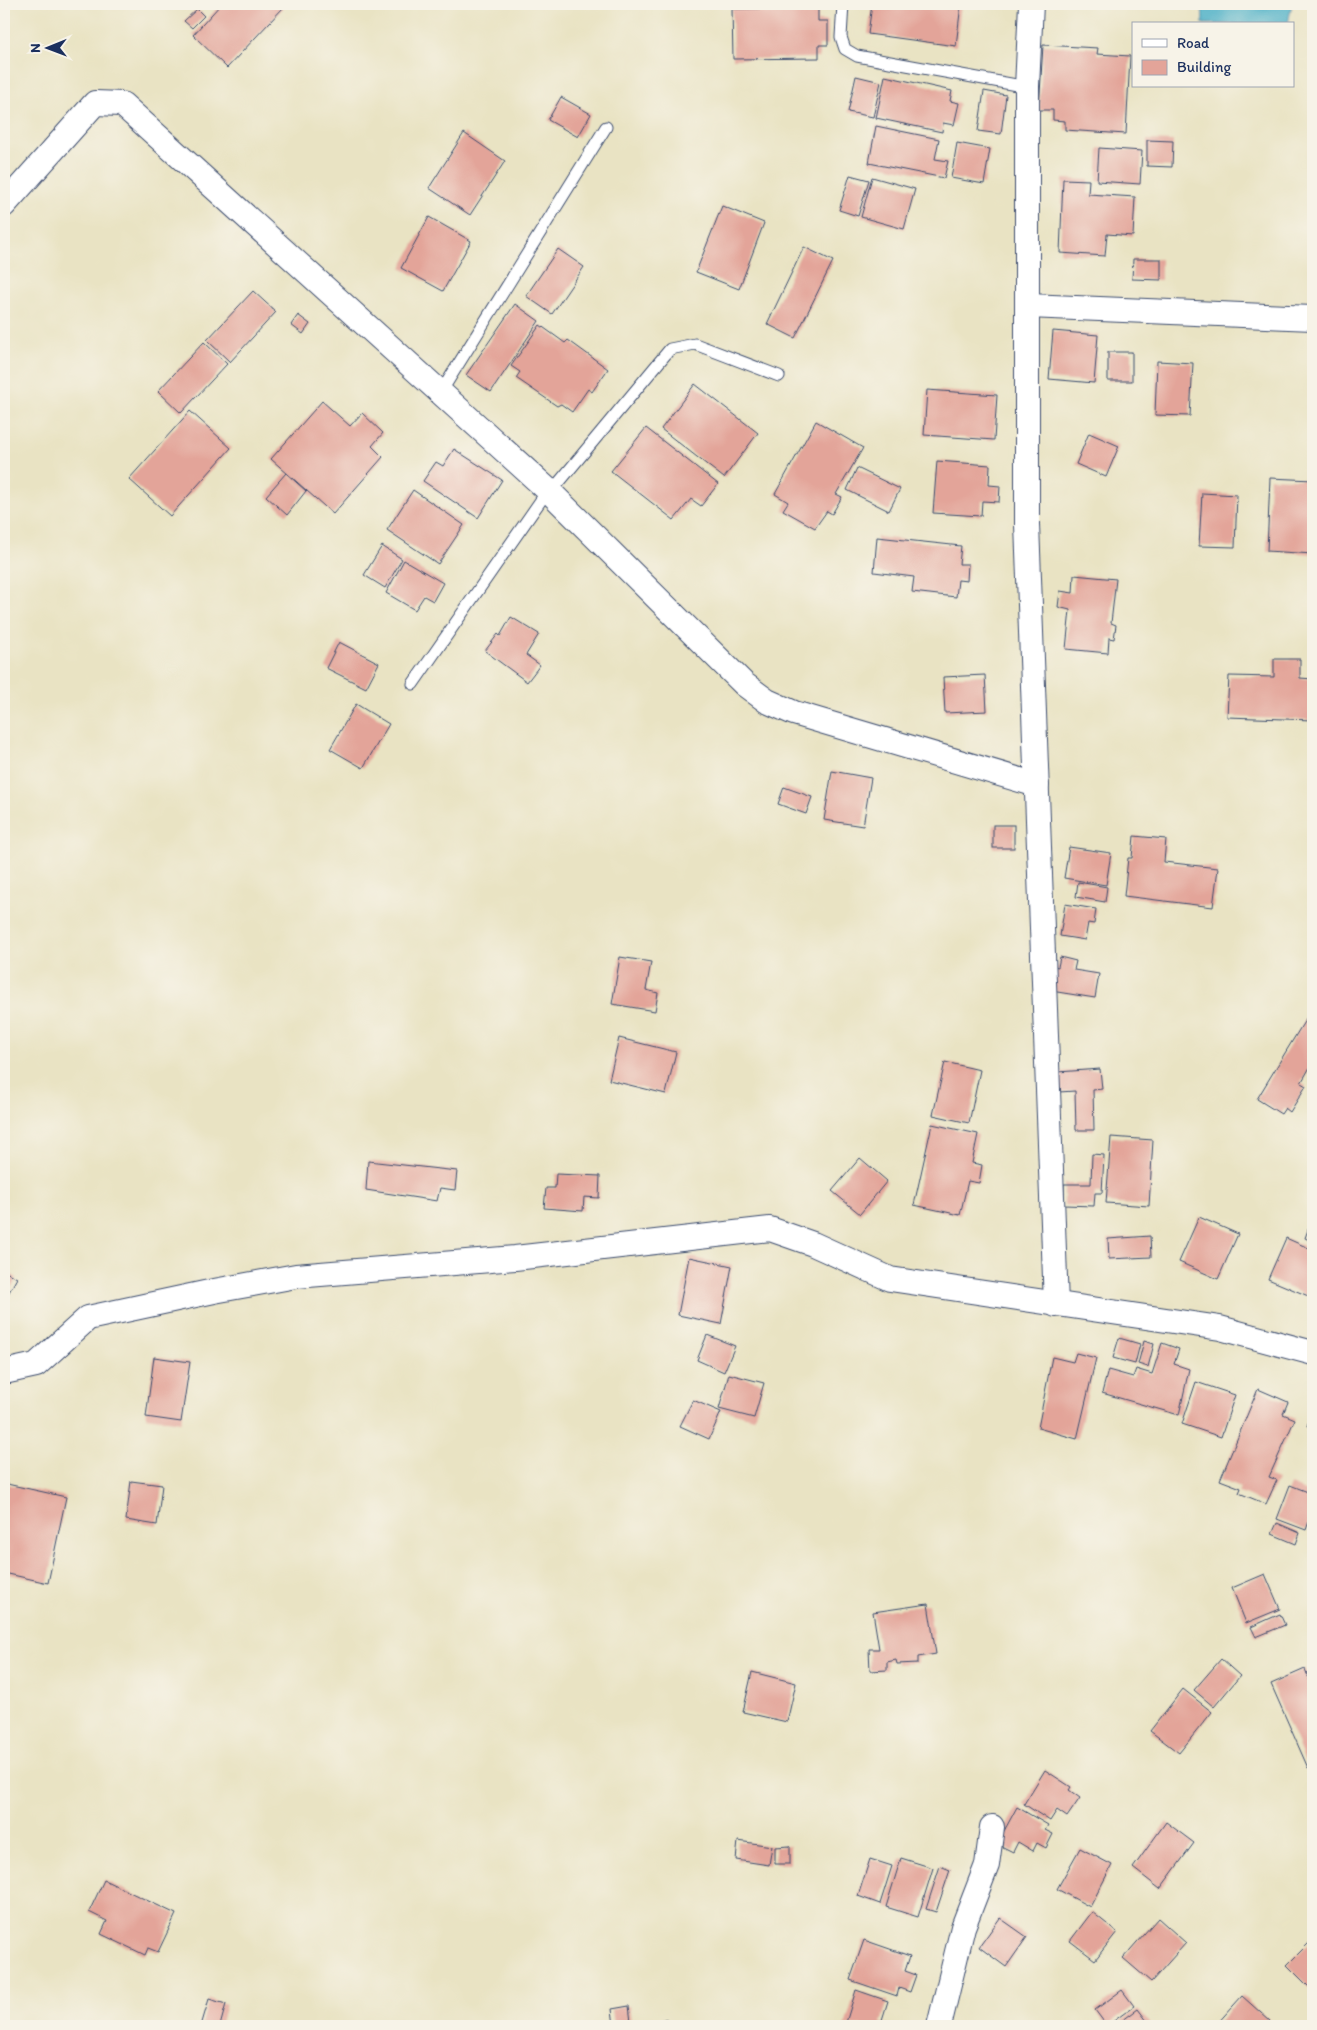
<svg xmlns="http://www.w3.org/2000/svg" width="1317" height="2030" viewBox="0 0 1317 2030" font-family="Itim,sans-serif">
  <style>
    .water { fill: #46aec6; stroke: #306e92 }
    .building { fill: #e3a499 }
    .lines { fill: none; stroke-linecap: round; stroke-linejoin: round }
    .service-casing { stroke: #3a4a6d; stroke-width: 13 }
    .minor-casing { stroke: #3a4a6d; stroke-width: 26 }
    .service { stroke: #fff; stroke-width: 11 }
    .minor { stroke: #fff; stroke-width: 24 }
  </style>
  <rect width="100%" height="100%" fill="#f7f3e8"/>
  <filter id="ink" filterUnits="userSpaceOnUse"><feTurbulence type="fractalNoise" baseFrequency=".02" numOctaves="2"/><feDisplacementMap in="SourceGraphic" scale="10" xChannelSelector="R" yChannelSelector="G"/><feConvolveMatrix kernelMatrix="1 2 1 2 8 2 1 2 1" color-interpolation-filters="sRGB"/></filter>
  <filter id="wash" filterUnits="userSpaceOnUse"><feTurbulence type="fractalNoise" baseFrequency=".0096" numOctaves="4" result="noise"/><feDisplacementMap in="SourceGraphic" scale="20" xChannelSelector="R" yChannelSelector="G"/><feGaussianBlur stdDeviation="1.12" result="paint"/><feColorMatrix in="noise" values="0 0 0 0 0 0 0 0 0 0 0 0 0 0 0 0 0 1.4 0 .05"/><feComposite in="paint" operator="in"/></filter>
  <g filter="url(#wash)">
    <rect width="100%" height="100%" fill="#e9e3c3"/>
    <!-- water -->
    <polygon class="water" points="1202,4 1292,4 1288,24 1203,24"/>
    <g id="blocks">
      <!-- building -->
      <g class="building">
        <polygon points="221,4 278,4 283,8 227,68 193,35"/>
        <polygon points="872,4 961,4 956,46 868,34"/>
        <polygon points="818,8 818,21 828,21 828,45 819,45 819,58 733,59 732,9"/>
        <polygon points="197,9 204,16 192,28 184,21"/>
        <polygon points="1043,45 1098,48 1097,54 1130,56 1126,134 1065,130 1065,121 1053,120 1053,110 1039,110"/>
        <polygon points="856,76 881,82 873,117 848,112"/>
        <polygon points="885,76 952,91 950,101 959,103 954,125 943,123 942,132 876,118"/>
        <polygon points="984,91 1006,95 1001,134 978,131"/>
        <polygon points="561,97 591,114 578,137 548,120"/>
        <polygon points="876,126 939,139 935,159 948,161 944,178 869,163"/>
        <polygon points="464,133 505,161 470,215 429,188"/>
        <polygon points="1147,140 1173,141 1172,167 1147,166"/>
        <polygon points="957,143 990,149 984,184 951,178"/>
        <polygon points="1099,148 1142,151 1140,184 1097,181"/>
        <polygon points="850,175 869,180 858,216 839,210"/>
        <polygon points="872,177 915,189 904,229 861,217"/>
        <polygon points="1063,179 1089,180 1088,194 1135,197 1133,236 1107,234 1105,256 1060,253"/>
        <polygon points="722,206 764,223 739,289 696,272"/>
        <polygon points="429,217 471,241 443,291 401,268"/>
        <polygon points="804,247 833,261 795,338 767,324"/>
        <polygon points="558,249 584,267 552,314 526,296"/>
        <polygon points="1133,259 1161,259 1161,280 1132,279"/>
        <polygon points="253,291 276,312 230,362 207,340"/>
        <polygon points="515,304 539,321 491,392 466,375"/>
        <polygon points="298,315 310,324 303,334 291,325"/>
        <polygon points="540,325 565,343 568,340 608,369 592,392 588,389 572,412 561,404 557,406 516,378 520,372 511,366"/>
        <polygon points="1053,331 1098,335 1094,383 1049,379"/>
        <polygon points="204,342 227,364 181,413 158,391"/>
        <rect x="1108" y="352" width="24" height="29"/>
        <polygon points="1157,361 1193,363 1190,416 1155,415"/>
        <polygon points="695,384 758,433 724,478 661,429"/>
        <polygon points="927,390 997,395 994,440 924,435"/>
        <polygon points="322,401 350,426 362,413 383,433 372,446 383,457 333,514 271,459"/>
        <polygon points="190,411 231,448 170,516 129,479"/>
        <polygon points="816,421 863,448 836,494 842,497 832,514 827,511 815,528 783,510 788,502 775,494"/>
        <polygon points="646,428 718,484 701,506 691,499 674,520 611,471"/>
        <polygon points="1089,433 1119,446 1106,477 1076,464"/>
        <polygon points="454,449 502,480 478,518 423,481 436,462 443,466"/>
        <polygon points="937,461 990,465 989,485 1000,486 999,502 982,501 981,516 933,513"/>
        <polygon points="857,468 900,489 889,511 847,490"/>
        <polygon points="286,473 306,491 287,515 266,496"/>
        <polygon points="1270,478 1313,480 1313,554 1267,551"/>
        <polygon points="413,490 464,525 438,564 387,530"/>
        <polygon points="1202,493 1237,495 1235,547 1199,546"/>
        <polygon points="877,537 961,546 959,564 968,564 967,581 958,580 956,597 912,592 914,577 874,572"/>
        <polygon points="382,546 402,559 385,588 364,575"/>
        <polygon points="404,560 443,583 433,601 424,596 415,610 386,593"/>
        <polygon points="1074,575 1116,579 1111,623 1116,625 1114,639 1109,638 1108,653 1066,649 1070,610 1058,607 1060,591 1073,593"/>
        <polygon points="511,617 539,634 526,655 540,665 527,682 485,651 498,634 500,636"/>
        <polygon points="339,642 379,663 366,688 326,668"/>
        <polygon points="1274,659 1300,659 1300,678 1313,679 1313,720 1227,717 1229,676 1274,677"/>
        <polygon points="985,675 987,711 945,713 943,677"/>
        <polygon points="356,704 389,724 363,768 330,749"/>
        <polygon points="832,771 871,778 863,826 824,820"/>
        <polygon points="784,787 812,797 806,814 778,804"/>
        <rect x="993" y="825" width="21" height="23"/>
        <polygon points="1134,836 1166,839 1164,862 1218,868 1213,907 1124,896 1128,858 1132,858"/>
        <polygon points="1069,847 1111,853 1106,885 1064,878"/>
        <polygon points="1078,882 1107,887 1105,902 1076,897"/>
        <polygon points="1065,904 1096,909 1094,924 1088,923 1085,940 1060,936"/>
        <polygon points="620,957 651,962 646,990 658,993 655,1011 612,1004"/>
        <polygon points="1060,957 1076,961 1074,970 1099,974 1095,998 1051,991 1054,966 1058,967"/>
        <polygon points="1313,1007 1313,1062 1301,1083 1306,1086 1290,1112 1285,1108 1281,1114 1257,1099"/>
        <polygon points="619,1038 676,1052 666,1094 609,1080"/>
        <polygon points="945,1062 980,1070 969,1123 933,1115"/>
        <polygon points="1100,1069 1102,1089 1093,1090 1094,1130 1076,1130 1075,1091 1059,1092 1058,1072"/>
        <polygon points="932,1124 978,1134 972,1163 982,1165 979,1183 968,1181 960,1215 914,1205"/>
        <polygon points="1111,1137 1153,1140 1149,1206 1106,1203"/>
        <polygon points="1092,1154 1104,1155 1102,1193 1095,1193 1094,1206 1064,1205 1064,1184 1091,1184"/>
        <polygon points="860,1158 887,1181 860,1214 832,1191"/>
        <polygon points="368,1161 457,1171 455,1190 440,1188 437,1201 366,1190"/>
        <polygon points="556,1174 600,1176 599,1198 584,1197 583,1211 544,1208 546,1188 555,1188"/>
        <polygon points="1199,1217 1238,1234 1218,1279 1179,1262"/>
        <polygon points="1309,1227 1313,1229 1313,1242 1305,1238"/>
        <polygon points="1150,1236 1151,1257 1109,1259 1108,1239"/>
        <polygon points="1286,1238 1313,1250 1313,1298 1268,1279"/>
        <polygon points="689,1257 732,1266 721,1324 678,1315"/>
        <polygon points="4,1271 17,1278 5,1299 7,1300 4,1306"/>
        <polygon points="707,1335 735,1346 724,1372 697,1360"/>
        <polygon points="1119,1338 1140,1344 1135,1364 1113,1358"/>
        <polygon points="1144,1341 1154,1344 1148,1367 1138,1364"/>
        <polygon points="1162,1343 1179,1349 1174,1364 1189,1369 1179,1415 1102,1393 1108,1370 1133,1377 1136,1369 1152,1374"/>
        <polygon points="1076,1353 1096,1358 1077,1439 1038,1428 1052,1357 1073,1362"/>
        <polygon points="154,1357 190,1362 181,1422 146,1417"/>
        <polygon points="729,1374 764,1383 754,1418 719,1409"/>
        <polygon points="1196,1382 1235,1395 1221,1437 1182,1424"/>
        <polygon points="1258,1389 1288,1402 1283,1414 1295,1419 1269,1477 1277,1480 1266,1504 1239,1493 1241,1488 1220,1480"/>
        <polygon points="693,1400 721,1412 709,1439 680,1426"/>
        <polygon points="1313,1409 1313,1427 1307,1426"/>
        <polygon points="131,1481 162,1485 157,1525 126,1520"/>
        <polygon points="7,1484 66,1497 48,1583 4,1573 4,1501"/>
        <polygon points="1290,1485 1313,1494 1313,1510 1306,1530 1277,1519"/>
        <polygon points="1277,1523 1300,1533 1296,1544 1272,1534"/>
        <polygon points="1265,1574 1280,1609 1246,1623 1232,1588"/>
        <polygon points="928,1604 936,1654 918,1657 918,1663 897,1664 896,1660 887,1662 887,1670 870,1671 869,1649 879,1649 873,1612"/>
        <polygon points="1280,1614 1285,1625 1256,1637 1251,1627"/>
        <polygon points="1221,1659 1240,1676 1214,1707 1194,1690"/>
        <polygon points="1305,1669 1313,1689 1313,1766 1308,1768 1271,1684"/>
        <polygon points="752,1672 796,1683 787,1722 743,1712"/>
        <polygon points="1183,1689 1212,1712 1179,1753 1150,1731"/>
        <polygon points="1045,1770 1071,1787 1069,1790 1080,1798 1067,1817 1057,1810 1050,1821 1024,1804"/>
        <polygon points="1017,1807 1048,1825 1045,1830 1053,1834 1046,1848 1037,1843 1033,1851 1018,1842 1013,1852 997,1844"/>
        <polygon points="1166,1822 1194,1843 1160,1889 1133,1868"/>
        <polygon points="738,1841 772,1846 769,1865 736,1860"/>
        <polygon points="790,1846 790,1864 775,1864 775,1847"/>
        <polygon points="1080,1848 1112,1865 1090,1907 1057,1889"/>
        <polygon points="901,1858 933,1868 918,1917 886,1907"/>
        <polygon points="870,1859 892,1866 880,1904 858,1896"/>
        <polygon points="940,1866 950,1870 936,1912 926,1909"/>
        <polygon points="104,1880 176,1914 158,1952 148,1948 145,1955 101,1934 107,1921 89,1912"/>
        <polygon points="1092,1912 1117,1932 1095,1960 1070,1941"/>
        <polygon points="1000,1918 1027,1937 1006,1967 979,1947"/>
        <polygon points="1158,1918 1186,1943 1151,1982 1123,1958"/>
        <polygon points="1313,1939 1313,1991 1287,1965"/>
        <polygon points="864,1940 910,1956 905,1971 916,1975 910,1992 899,1988 897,1996 850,1980"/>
        <polygon points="856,1990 888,2001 881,2023 889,2026 845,2026"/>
        <polygon points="1122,1990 1134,2006 1107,2026 1095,2010"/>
        <polygon points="1242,1996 1270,2021 1266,2026 1215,2026"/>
        <polygon points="209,1999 226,2004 220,2026 201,2026"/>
        <polygon points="629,2006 631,2022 667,2019 667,2026 614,2026 612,2009"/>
        <polygon points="1138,2009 1151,2026 1115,2026"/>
      </g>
    </g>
  </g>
  <g filter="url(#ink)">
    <use href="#blocks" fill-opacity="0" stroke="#3a4a6d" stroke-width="1"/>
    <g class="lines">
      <!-- service casing -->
      <g class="service-casing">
        <g id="service">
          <polyline points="843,4 841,37 845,49 857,56 1027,87"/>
          <polyline points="441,392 606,127"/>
          <polyline points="551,492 670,349 695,344 779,376"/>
          <polyline points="413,684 548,490"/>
        </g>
      </g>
      <!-- minor casing -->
      <g class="minor-casing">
        <g id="minor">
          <polyline points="1031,4 1027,87 1027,524 1056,1305"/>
          <polyline points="4,205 95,103 122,104 548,490 744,684 767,701 794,713 1037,785"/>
          <polyline points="1028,306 1313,318"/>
          <polyline points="4,1372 36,1365 88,1318 214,1291 296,1276 515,1258 770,1229 813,1244 890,1279 1220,1328 1313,1353"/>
          <polyline points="939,2026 963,1927 987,1865 992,1827"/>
        </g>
      </g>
      <!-- service -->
      <use href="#service" class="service"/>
      <!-- minor -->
      <use href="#minor" class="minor"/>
    </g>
  </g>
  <!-- margin -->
  <rect width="1317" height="2030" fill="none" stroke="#f7f3e8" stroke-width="20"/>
  <!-- legend -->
  <rect x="1132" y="22" width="162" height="65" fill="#f7f3e8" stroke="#9fa5b1"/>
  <rect x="1142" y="39" width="25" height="8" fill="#ffffff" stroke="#9fa5b1"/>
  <text x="1177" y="48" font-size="15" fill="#1b2f5e">Road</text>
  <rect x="1142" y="60" width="25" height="15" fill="#e3a499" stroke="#9fa5b1"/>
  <text x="1177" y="72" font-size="15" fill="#1b2f5e">Building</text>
  <!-- north arrow -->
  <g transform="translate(48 48) rotate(269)" stroke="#f7f3e8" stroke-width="4" paint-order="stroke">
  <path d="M0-4L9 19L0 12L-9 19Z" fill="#1b2f5e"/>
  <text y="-8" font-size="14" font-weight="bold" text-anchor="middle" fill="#1b2f5e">N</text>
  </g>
</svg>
